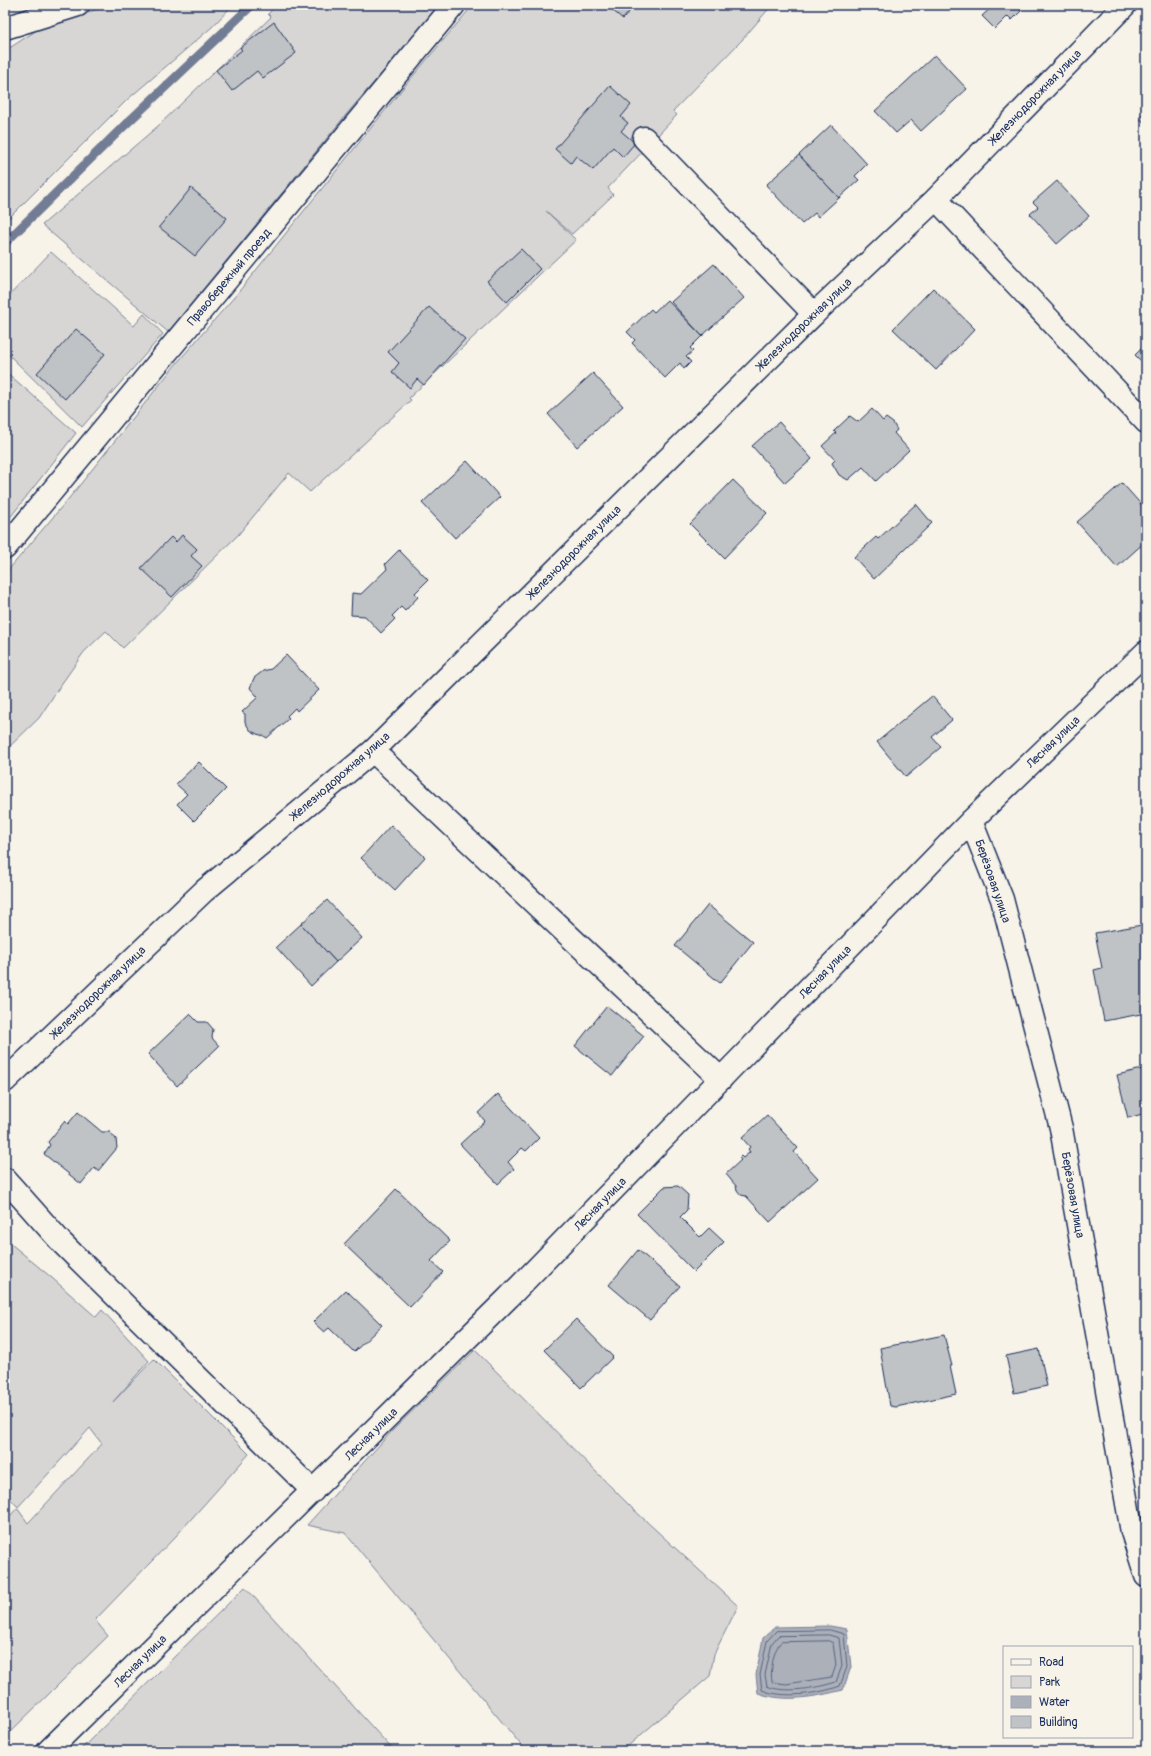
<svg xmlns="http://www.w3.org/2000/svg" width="1151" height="1756" viewBox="0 0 1151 1756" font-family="Pangolin,sans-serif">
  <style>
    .green { fill: #d7d6d4; stroke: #798299 }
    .water { fill: #acb0b9; stroke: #727c95 }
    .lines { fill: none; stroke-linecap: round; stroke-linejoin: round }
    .shore { stroke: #556382; stroke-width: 1 }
    .stream { stroke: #727c95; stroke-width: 9 }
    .building { fill: #c0c3c5; stroke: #1b2f5e }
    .minor-casing { stroke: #1b2f5e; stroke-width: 25 }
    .minor { stroke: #f7f3e8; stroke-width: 22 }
    .labels { text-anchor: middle; stroke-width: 3.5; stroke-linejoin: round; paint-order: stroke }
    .street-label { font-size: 12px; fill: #1b2f5e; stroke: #f7f3e8 }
  </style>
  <rect width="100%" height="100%" fill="#f7f3e8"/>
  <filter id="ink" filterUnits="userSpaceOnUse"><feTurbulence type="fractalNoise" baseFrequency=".025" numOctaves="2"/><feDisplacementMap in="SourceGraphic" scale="8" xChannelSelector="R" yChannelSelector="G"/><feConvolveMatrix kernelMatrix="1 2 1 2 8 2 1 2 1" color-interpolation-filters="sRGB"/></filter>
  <g filter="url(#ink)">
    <!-- green -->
    <g class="green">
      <polygon points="111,5 229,5 231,7 212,27 128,99 5,222 5,51 43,26"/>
      <polygon points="276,5 441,5 350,110 168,332 42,225 158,126 271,17 268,14"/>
      <polygon points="473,5 772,5 742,40 673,111 677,115 608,188 613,195 572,234 546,211 576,240 409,398 411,400 348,458 341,463 310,492 289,473 238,535 123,648 106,631 84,652 60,686 39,718 5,751 5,574 75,491 176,364 236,295 408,82"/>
      <polygon points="51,252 134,326 144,314 163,334 82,427 5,351 5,300"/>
      <polygon points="5,371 76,433 5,524"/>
      <polygon points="5,1239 52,1278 96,1317 102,1310 149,1361 112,1403 154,1359 249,1454 176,1536 95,1620 108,1636 5,1737 5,1522 17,1508 28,1523 102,1444 90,1428 18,1507 5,1493"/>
      <polygon points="475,1350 632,1508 738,1606 714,1654 710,1676 622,1751 526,1751 345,1533 307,1525 392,1431"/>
      <polygon points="245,1587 394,1751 79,1751"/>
    </g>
    <!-- water -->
    <path class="water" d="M830,1626l17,3 4,38 -8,23c-28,7 -57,13 -85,3l-2,-18 7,-37 12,-11z"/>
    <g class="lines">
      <!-- shore -->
      <g class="shore">
        <path d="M830,1630l14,4 3,33 -7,19c-21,8 -57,13 -78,4l-2,-15 7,-34 9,-10z"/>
        <path d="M829,1635l10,3 3,28 -6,16c-18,6 -52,12 -69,4l-2,-11 7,-32 6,-7z"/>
        <path d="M829,1641l4,2 3,22 -4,12 -46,7 -14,-2c-2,-10 1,-33 9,-40z"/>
      </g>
      <!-- stream -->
      <polyline class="stream" points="5,243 123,127 252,5"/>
    </g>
    <!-- building -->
    <g class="building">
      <polygon points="606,5 635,5 623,19"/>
      <polygon points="994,5 1018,5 1017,6 1021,11 1012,20 1008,16 995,29 982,16"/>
      <polygon points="274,22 296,53 263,78 257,71 232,91 216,70 242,50 240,48"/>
      <polygon points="935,55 967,89 921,131 911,120 896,133 875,111"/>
      <polygon points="610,86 631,105 621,117 628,123 621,131 635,143 623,157 613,147 593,170 576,156 571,163 555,149"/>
      <polygon points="1146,110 1146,124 1139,118"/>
      <polygon points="831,125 867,164 855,176 859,180 839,198 799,155"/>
      <polygon points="799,155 839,198 818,217 815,213 802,224 766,185"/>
      <polygon points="1057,181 1089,216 1057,244 1030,214 1038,207 1033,202"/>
      <polygon points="191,188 227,218 195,256 159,227"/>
      <polygon points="521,249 540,269 507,302 487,281"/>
      <polygon points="714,264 744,298 702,336 671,302"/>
      <polygon points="933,288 975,329 936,370 893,329"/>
      <polygon points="667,300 702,336 690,348 693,351 686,357 691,362 684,369 680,363 665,378 632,343 635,340 627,332 651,309 654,312"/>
      <polygon points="429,307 465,339 424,385 417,379 410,388 392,372 399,363 388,352"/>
      <polygon points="76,329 105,354 65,399 37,373"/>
      <polygon points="1146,344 1146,366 1135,355"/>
      <polygon points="1146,368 1146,377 1141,373"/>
      <polygon points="593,373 623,406 577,447 548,414"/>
      <polygon points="872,409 883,421 886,418 893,423 897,430 894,433 909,450 876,481 863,467 848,480 839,475 832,463 835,460 822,446 836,433 834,431 850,416 858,422"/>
      <polygon points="779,422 812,459 785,483 752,446"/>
      <polygon points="467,461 500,497 455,538 422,503"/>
      <polygon points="733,480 767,513 724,558 690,524"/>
      <polygon points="1122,483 1146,510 1146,541 1117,567 1077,522"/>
      <polygon points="916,504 932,523 874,579 854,557 876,537 878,539"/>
      <polygon points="182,535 197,549 191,556 202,566 172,597 141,568 171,537 176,542"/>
      <polygon points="399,550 428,580 415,593 418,597 405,611 401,607 392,616 395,619 381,633 365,616 351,615 352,593 361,594 387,569 385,564"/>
      <polygon points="286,655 319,690 297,711 295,708 287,716 289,718 267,738 264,736 257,734 250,730 245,722 245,714 242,712 258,697 250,688 254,678 263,671 271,669"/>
      <polygon points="932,696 952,720 932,737 941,747 906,777 877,742"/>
      <polygon points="199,762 226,789 194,821 177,804 187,794 176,784"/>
      <polygon points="391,825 425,857 395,890 361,858"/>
      <polygon points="327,900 362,938 336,962 301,924"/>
      <polygon points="708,905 753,942 720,983 675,946"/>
      <polygon points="301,924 336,962 311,986 276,947"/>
      <polygon points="1142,925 1146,948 1146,1013 1104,1021 1094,970 1102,968 1095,933"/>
      <polygon points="607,1006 644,1036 612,1076 575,1046"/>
      <polygon points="190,1014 198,1022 207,1022 213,1029 212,1038 219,1046 177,1086 148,1054"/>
      <polygon points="1146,1068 1146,1113 1128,1118 1117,1075"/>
      <polygon points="498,1094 539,1138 526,1151 522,1148 508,1162 514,1169 498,1184 460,1144 485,1121 478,1113"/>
      <polygon points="78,1112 102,1132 110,1132 116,1139 117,1148 98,1171 94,1168 81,1184 44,1154 50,1145 48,1142 65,1121 68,1124"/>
      <polygon points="767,1115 798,1148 794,1152 818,1178 770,1222 746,1196 741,1195 737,1190 736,1186 726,1174 741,1160 739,1158 741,1156 743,1158 750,1152 748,1149 750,1147 742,1138"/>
      <polygon points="678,1186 688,1195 687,1210 680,1217 700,1237 709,1228 724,1242 694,1272 637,1214 664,1187"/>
      <polygon points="396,1189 450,1241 431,1261 443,1272 410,1307 344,1244"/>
      <polygon points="638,1250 680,1286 650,1320 609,1285"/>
      <polygon points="346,1290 382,1325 354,1352 329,1328 324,1332 313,1322"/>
      <polygon points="576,1319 613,1357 581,1388 544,1350"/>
      <polygon points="944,1335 952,1366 950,1366 956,1394 896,1407 890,1406 880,1348"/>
      <polygon points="1039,1349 1047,1386 1014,1393 1006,1356"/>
    </g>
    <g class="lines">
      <!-- minor casing -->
      <g class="minor-casing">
        <g id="minor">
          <polyline points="5,28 78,5"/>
          <polyline points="644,138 814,314"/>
          <polyline points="936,199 1146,422"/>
          <polyline points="5,548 454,5"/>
          <polyline points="373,751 721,1079"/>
          <polyline points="971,821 1002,899 1061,1128 1132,1532 1146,1576"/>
          <polyline points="5,1081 204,891 373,751 814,314 936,199 1125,5"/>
          <polyline points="5,1179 62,1243 313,1491"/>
          <polyline points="48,1751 509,1297 971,821 1146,652"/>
        </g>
      </g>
      <!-- minor -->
      <use href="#minor" class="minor"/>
    </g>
  </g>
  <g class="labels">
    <!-- street labels -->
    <g class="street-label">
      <text transform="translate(1035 97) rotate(-46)" y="4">Железнодорожная улица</text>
      <text transform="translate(229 277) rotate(-50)" y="4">Правобережный проезд</text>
      <text transform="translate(804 324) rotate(-44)" y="4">Железнодорожная улица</text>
      <text transform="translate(574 552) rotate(-45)" y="4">Железнодорожная улица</text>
      <text transform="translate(1053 742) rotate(-44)" y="4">Лесная улица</text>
      <text transform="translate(340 776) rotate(-41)" y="4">Железнодорожная улица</text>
      <text transform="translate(993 881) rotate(71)" y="4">Берёзовая улица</text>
      <text transform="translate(825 972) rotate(-46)" y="4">Лесная улица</text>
      <text transform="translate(98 992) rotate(-44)" y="4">Железнодорожная улица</text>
      <text transform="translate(1073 1195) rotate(80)" y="4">Берёзовая улица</text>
      <text transform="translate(600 1204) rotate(-46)" y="4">Лесная улица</text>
      <text transform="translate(371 1434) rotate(-45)" y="4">Лесная улица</text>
      <text transform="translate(140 1661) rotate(-45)" y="4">Лесная улица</text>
    </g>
  </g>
  <!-- margin -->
  <rect width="1151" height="1756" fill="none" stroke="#f7f3e8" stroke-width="20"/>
  <rect x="10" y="10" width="1131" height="1736" fill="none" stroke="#1b2f5e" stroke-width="1.5" filter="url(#ink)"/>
  <!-- legend -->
  <rect x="1003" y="1646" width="130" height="92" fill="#f7f3e8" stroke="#9fa5b1"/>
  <rect x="1011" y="1659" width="20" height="6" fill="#f7f3e8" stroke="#9fa5b1"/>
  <text x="1039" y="1666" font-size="12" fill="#1b2f5e">Road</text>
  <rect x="1011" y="1676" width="20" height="12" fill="#d7d6d4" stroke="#9fa5b1"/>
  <text x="1039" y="1686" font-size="12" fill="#1b2f5e">Park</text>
  <rect x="1011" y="1696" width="20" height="12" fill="#acb0b9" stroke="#9fa5b1"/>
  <text x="1039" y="1706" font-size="12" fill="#1b2f5e">Water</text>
  <rect x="1011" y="1716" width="20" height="12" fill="#c0c3c5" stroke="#9fa5b1"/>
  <text x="1039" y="1726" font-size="12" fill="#1b2f5e">Building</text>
</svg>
